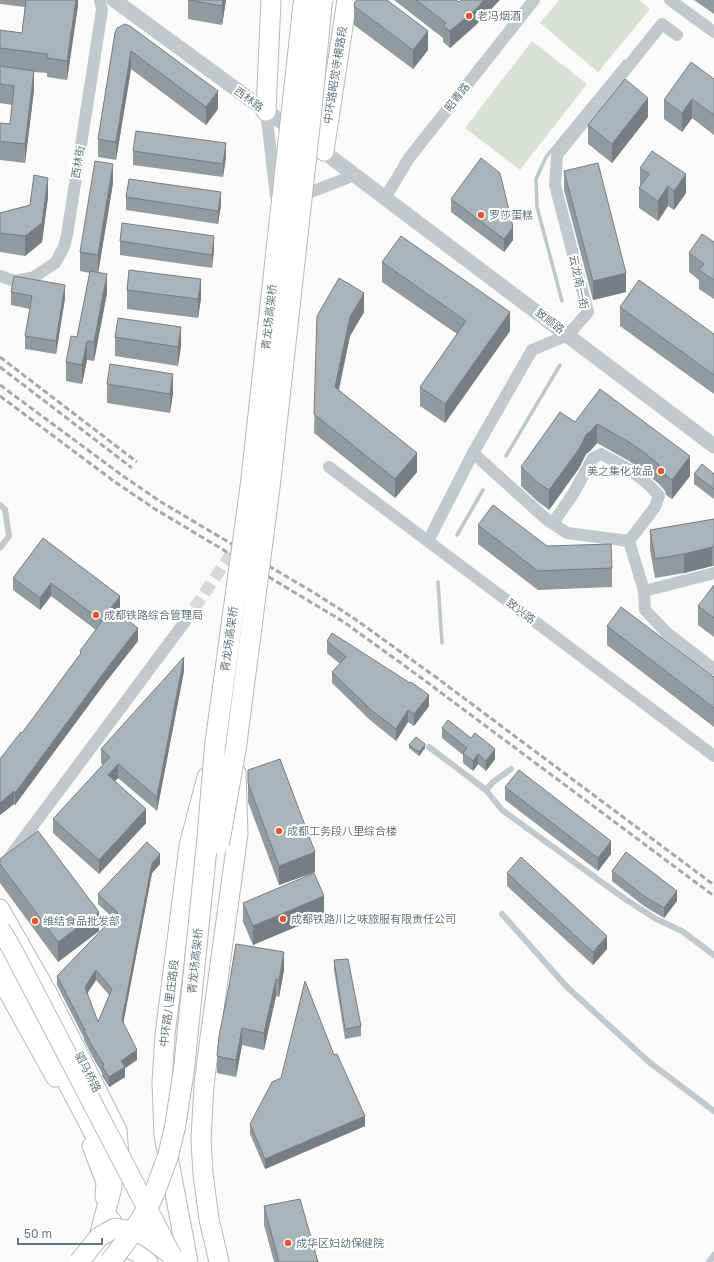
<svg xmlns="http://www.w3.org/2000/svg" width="714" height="1262" viewBox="0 0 714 1262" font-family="'Golos Text','Noto Sans SC',sans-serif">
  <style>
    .green { fill: #dadfd7 }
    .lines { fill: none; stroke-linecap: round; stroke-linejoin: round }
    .stream { stroke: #bbc7cb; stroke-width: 3.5 }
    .minor-tunnel { stroke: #d5d9db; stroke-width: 12; stroke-dasharray: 12 6; stroke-linecap: butt }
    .secondary-casing { stroke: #b3babf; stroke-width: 19 }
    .primary-casing { stroke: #b5babe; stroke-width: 21 }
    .service { stroke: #c3c8cc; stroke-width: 6 }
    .minor { stroke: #c3c8cc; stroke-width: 12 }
    .tertiary { stroke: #c3c8cc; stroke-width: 15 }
    .secondary { stroke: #fff; stroke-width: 17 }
    .primary { stroke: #fff; stroke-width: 19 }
    .rail { stroke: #a2aab0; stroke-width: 3; stroke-dasharray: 6 3; stroke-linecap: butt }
    .primary-bridge-casing { stroke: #b5babe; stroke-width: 21; stroke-linecap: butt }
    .trunk-bridge-casing { stroke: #b4b9bd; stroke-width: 22; stroke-linecap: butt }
    .primary-bridge { stroke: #fff; stroke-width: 19 }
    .trunk-bridge { stroke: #fff; stroke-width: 20 }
    .wall { fill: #929a9f; fill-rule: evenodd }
    .shaded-wall { fill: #777d82 }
    .building { fill: #aab3b9; stroke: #777d82; fill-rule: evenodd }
    .poi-dot { fill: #e4572e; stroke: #fff; stroke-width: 1.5 }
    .labels { text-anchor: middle; stroke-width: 4; stroke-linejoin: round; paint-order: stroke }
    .poi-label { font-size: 11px; fill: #657683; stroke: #fff; text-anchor: start }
    .street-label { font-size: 11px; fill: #657683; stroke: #fff }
  </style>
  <rect width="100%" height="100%" fill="#fafaf8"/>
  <!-- green -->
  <g class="green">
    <polygon points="559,0 639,0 650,9 598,72 540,23"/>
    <polygon points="532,41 587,84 520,170 465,128"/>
  </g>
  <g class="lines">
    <!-- stream -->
    <g class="stream">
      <polyline points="562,301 537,207 536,179 546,157 625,61"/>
      <polyline points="506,456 560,365"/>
      <polyline points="457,535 483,490"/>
      <polyline points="438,582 442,643"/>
    </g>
    <!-- minor-tunnel -->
    <polyline class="minor-tunnel" points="184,623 240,541"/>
    <!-- secondary casing -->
    <g class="secondary-casing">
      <g id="secondary">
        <polyline points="0,908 49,994 118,1130 120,1156"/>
        <polyline points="0,979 55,1078"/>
        <polyline points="91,1146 105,1182 104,1197"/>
        <polyline points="108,1249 112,1220"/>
        <path d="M109,1249c17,-3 27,2 40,13"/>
        <polyline points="96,1259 99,1233"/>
      </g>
    </g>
    <!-- primary casing -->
    <g class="primary-casing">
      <g id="primary">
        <polyline points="266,111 271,0"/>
        <polyline points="324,151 347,0"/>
        <polyline points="0,954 106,1156 112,1171 112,1187 99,1237"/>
        <polyline points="188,1262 164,1135 162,1082 165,1035 189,846 207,777"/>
        <polyline points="219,1262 209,1219 203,1174 201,1139 204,1085 209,1045 238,834 236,773"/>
      </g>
    </g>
    <!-- service -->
    <g class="service">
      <polyline points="0,505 5,509 9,536 0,548"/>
      <polyline points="429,747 486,790 502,810 625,899 656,919 682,931 714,955"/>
      <polyline points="486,790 493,782 511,769"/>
      <polyline points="502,914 567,987 649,1062 714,1111"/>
      <polyline points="709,1262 714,1255"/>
    </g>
    <!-- minor -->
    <g class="minor">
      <polyline points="670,0 714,32"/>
      <polyline points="266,111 276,196"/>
      <polyline points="298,197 355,175"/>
      <polyline points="385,198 409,158 534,0"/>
      <polyline points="0,276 15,281 34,277 55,263 64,247 67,235 102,10 100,0"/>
      <polyline points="473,453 546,519 567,533 629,541 644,591 645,610 667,633 714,669"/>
      <polyline points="329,467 714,756"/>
      <path d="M553,523l20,-29 20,-36 8,-4c20,10 45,25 58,42l-4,11 -26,34"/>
      <polyline points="428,541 473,453 532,350 568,335 588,312 555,185 557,155 662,24 677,35"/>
      <polyline points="644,591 714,573"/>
      <polyline points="0,870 184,623"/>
    </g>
    <!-- tertiary -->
    <g class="tertiary">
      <polyline points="114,0 266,111 298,133"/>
      <polyline points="316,146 714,446"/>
    </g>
    <!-- secondary -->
    <use href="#secondary" class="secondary"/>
    <!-- primary -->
    <use href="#primary" class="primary"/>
    <!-- rail -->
    <g class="rail">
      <polyline points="0,357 137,462"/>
      <polyline points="0,367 132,468"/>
      <polyline points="0,385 123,476 161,502 316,594 352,617 437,678 714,885"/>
      <polyline points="0,396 115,482 155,509 344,622 420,677 714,896"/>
    </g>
    <!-- primary-bridge casing -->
    <g class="primary-bridge-casing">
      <g id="primary-bridge">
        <polyline points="0,929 12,949 172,1256"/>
        <polyline points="79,1262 99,1237 115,1228 138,1232 150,1239 169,1253"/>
      </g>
    </g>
    <!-- trunk-bridge casing -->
    <g class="trunk-bridge-casing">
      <g id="trunk-bridge">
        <polyline points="219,844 236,747 270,483 312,104 322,0"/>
        <polyline points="110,1262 124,1244 142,1218 154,1194 168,1156 175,1127 184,1069 207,843 215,746 251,483 304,0"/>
      </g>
    </g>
    <!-- primary-bridge -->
    <use href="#primary-bridge" class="primary-bridge"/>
    <!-- trunk-bridge -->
    <use href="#trunk-bridge" class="trunk-bridge"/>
  </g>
  <!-- wall -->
  <g class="wall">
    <polygon points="0,0 78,0 78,5 67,80 47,77 47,73 34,72 34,90 25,163 0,160 0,123 10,124 12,105 0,103 0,30 22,33 25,7 0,4"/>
    <polygon points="188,0 226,0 222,25 188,19"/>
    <polygon points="394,0 456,0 477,24 450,48 443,42 443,38"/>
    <polygon points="694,0 714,0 714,14"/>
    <polygon points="354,6 428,50 413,69 354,25"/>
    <polygon points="115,33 218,109 206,125 131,69 116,160 98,157 98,139"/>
    <polygon points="714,79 714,135 692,118 682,132 664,119 664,100"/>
    <polygon points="648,117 612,163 588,144 588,125"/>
    <polygon points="133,151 226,157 223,177 133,165"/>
    <polygon points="640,168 686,193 674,210 668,206 658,221 639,208 639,188 640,186"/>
    <polygon points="564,171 626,292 593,300 564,190"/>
    <polygon points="113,183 98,273 107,293 94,361 87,360 82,384 66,381 66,362 77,337 90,273 80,271 80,252"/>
    <polygon points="48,197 42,242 25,256 0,252 0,213 30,205"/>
    <polygon points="126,197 221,205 218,224 126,210"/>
    <polygon points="451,199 513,240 504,252 451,212"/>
    <polygon points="120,241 214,250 212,268 120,255"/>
    <polygon points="714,242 714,299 699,289 699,280 689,272 689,253"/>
    <polygon points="382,262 510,331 445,423 420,406 420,387 457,334 382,282"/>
    <polygon points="127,290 201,298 198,318 127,309"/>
    <polygon points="11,292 65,298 56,354 25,349 25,336 30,309 11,305"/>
    <polygon points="620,307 714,334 714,394 620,326"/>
    <polygon points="364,312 350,336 339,390 417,472 395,498 314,433 317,316"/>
    <polygon points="115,337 181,346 178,366 115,356"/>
    <polygon points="107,384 173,393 170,413 107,403"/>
    <polygon points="600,389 690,476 672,499 666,495 665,491 659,484 645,472 629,461 597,443 591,450 586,454 579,468 549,510 537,501 521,486 521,467 575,422"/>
    <polygon points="694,474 714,474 714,499 694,484"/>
    <polygon points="714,519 714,566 712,566 684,573 655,578 650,550 650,530"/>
    <polygon points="478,525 547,546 612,568 612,587 538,590 478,544"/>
    <polygon points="43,538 120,609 117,612 138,641 105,683 15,805 14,804 0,815 0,759 22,733 80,655 80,651 96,630 51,596 40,610 13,590 13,578"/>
    <polygon points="714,585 714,637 698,625 698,606"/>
    <polygon points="607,626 714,677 714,727 607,645"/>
    <polygon points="327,641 429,706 414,726 408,722 396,741 370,720 332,683 332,672 340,664 327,653"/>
    <polygon points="184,671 157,811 118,778 115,781 146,823 99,874 53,833 53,819 103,765 101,763 101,749"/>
    <polygon points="442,728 495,759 486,771 478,764 473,771 463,763 463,755 442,738"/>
    <polygon points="409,745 425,748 419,756 409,748"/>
    <polygon points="248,770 315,872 279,885 248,802"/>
    <polygon points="505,787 611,854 598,871 505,800"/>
    <polygon points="0,859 99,931 58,962 0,883"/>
    <path d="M160,864l-8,9 -29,150 14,37 -12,8v9l-16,10 -7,-11v-3l-11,-19 -7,-14v-2l-27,-53v-9l56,-58 -15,-14v-10zM96,980l13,15 -11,27 -11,-29z"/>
    <polygon points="612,871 677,901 664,918 644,906 612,881"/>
    <polygon points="507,873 607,949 593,965 507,886"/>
    <polygon points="243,903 324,915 253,945 243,922"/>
    <polygon points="334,960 361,1026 361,1036 345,1039 334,970"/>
    <polygon points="284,970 279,997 276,996 264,1050 242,1045 236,1077 217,1073 217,1056"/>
    <polygon points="334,1055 365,1126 265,1169 250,1134 250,1124"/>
    <polygon points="264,1206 318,1262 274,1262 264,1225"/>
  </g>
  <!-- shaded-wall -->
  <g class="shaded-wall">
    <polygon points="76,0 78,0 78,5 67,80 67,61"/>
    <polygon points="223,0 226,0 222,25 222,6"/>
    <polygon points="484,0 500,0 477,24 450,48 450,31"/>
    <polygon points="428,31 428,50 413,69 413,50"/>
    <polygon points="131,51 131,69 116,160 116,142"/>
    <polygon points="34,71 34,90 25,163 25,144"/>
    <polygon points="218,91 218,109 206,125 206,107"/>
    <polygon points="648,98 648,117 612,163 612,144"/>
    <polygon points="692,99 692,118 682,132 682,113"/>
    <polygon points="226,143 226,157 223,177 223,164"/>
    <polygon points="113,164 113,183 98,274 98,255"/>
    <polygon points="686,174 686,193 674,210 674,191"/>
    <polygon points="48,178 48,197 42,242 25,256 25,236"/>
    <polygon points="668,186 668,206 658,221 658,201"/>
    <polygon points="221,192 221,205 218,224 218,211"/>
    <polygon points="513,227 513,240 504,252 504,239"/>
    <polygon points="214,236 214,250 212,268 212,255"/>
    <polygon points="626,273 626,292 593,300 593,281"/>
    <polygon points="107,274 107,293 94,361 94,342"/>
    <polygon points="201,279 201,298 198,318 198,299"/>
    <polygon points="65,285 65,298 56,354 56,341"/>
    <polygon points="364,293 364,312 350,336 335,406 335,387 350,317"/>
    <polygon points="510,312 510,331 445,423 445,404"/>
    <polygon points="181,327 181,346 178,366 178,347"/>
    <polygon points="87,341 87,360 82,384 82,365"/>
    <polygon points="173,374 173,393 170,413 170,394"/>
    <polygon points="597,424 597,443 591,450 586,454 579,468 549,510 549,490 586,435"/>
    <polygon points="417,453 417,472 395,498 395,479"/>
    <polygon points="690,456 690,476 672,499 672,480"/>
    <polygon points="712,547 712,566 684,573 684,554"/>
    <polygon points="51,583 51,596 40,610 40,598"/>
    <polygon points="120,596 120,609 111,620 111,608"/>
    <polygon points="138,628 138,641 105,683 15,805 15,793 105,671"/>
    <polygon points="184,657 184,671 157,811 157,797"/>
    <polygon points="429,695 429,706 414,726 414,714"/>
    <polygon points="408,710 408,722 396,741 396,729"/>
    <polygon points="425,745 425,748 419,756 419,752"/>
    <polygon points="495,749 495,759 486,771 486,761"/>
    <polygon points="478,754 478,764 473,771 473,761"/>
    <polygon points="118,764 118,778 108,789 108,775"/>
    <polygon points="14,791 14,804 0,815 0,803"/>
    <polygon points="146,809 146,823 99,874 99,860"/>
    <polygon points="611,841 611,854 598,871 598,858"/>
    <polygon points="315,852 315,872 279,885 279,866"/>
    <polygon points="160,854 160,864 152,873 122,1030 122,1020 152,863"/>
    <polygon points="677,891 677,901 664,918 664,908"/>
    <polygon points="324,896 324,915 253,945 253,926"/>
    <polygon points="99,912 99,931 58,962 58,942"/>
    <polygon points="607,936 607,949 593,965 593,952"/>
    <polygon points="284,952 284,970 279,997 279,980"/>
    <polygon points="96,970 96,980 85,997 85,987"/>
    <polygon points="276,979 276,996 264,1050 264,1033"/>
    <polygon points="242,1028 242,1045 236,1077 236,1060"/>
    <polygon points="137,1050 137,1060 125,1068 125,1077 109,1087 109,1077 121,1061"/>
    <polygon points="365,1116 365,1126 265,1169 265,1159"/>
  </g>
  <!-- building -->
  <g class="building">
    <polygon points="26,0 76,0 67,61 47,58 48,54 0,48 0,30 22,33"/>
    <polygon points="189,0 223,0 222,6"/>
    <polygon points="357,0 387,0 428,31 413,50 354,6 355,2"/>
    <polygon points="416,0 456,0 459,2 461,0 484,0 477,8 450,31 443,26 446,23"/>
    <polygon points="125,24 130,26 218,91 206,107 131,51 116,142 98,139 115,33 117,28"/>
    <polygon points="691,62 714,79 714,115 692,99 682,113 664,100"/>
    <polygon points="0,66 34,71 25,144 0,141 0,123 10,124 14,86 0,84"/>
    <polygon points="625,79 648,98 612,144 588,125"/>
    <polygon points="136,131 226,143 223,164 133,151"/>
    <polygon points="652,151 686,174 674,191 668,186 658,201 639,188 649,174 640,168"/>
    <polygon points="481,158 500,173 513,227 504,239 451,199"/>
    <polygon points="95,161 113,164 98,255 80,252"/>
    <polygon points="598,163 626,273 593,281 564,171"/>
    <polygon points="34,175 48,178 42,223 25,236 0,233 0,213 30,205"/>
    <polygon points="129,179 221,192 218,211 126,197"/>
    <polygon points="122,223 214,236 212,255 120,241"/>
    <polygon points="702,234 714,242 714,280 699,270 704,264 689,253"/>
    <polygon points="401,236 510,312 445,404 420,387 466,321 382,262"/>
    <polygon points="129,270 201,279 198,299 127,290"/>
    <polygon points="90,271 107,274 94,342 87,341 82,365 66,362 71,336 77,337"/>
    <polygon points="14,276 65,285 56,341 25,336 32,296 11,292"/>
    <polygon points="339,278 364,293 350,317 335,387 417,453 395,479 314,414 317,316"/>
    <polygon points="639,280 714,334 714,375 620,307"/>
    <polygon points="118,318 181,327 178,347 115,337"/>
    <polygon points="110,364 173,374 170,394 107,384"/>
    <polygon points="600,389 690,456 672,480 666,476 665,472 659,465 645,453 629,442 597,424 591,431 586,435 579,449 549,490 537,482 521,467 560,412 575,422"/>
    <polygon points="702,464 714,474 714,489 694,474"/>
    <polygon points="493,505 547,546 611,544 612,568 538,571 478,525"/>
    <polygon points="714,519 714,547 712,547 684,554 655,559 650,530"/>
    <polygon points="43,538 120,596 111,608 138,628 105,671 15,793 14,791 0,803 0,759 21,732 22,733 81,653 80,651 102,621 51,583 40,598 13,578"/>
    <polygon points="714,585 714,618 698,606"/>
    <polygon points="621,607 714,677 714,708 607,626"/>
    <polygon points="332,633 410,683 411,682 429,695 414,714 408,710 396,729 370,709 332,672 346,657 327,641"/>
    <polygon points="184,657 157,797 118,764 108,775 146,809 99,860 53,819 110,757 101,749"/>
    <polygon points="448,720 471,738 475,733 495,749 486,761 478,754 473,761 463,753 467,748 442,728"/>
    <polygon points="416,737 425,744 425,745 419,752 409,745"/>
    <polygon points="280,759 315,852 279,866 248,783 248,770"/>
    <polygon points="519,770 611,841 598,858 505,787"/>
    <polygon points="38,831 99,912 58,942 0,864 0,859"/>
    <path d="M147,842l13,12 -8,9 -30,157 15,30 -16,11 4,6 -16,10 -7,-11 2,-1 -13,-21 -7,-14h1l-28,-54 61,-63 -20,-19zM96,970l16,19 -14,33 -13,-35z"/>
    <polygon points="626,852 677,891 664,908 644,896 612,871"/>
    <polygon points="521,857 607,936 593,952 507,873"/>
    <polygon points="314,873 324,896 253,926 243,903"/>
    <polygon points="236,944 284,952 279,980 276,979 264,1033 242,1028 236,1060 217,1056 219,1036 229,986"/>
    <polygon points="348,959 361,1026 345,1029 334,960"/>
    <polygon points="305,981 334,1055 337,1054 365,1116 265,1159 250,1124 272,1082 281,1078"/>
    <polygon points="300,1199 318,1262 279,1262 264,1206"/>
  </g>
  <!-- markers -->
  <g class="poi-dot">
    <circle cx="469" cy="16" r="4"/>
    <circle cx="481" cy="215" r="4"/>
    <circle cx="661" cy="471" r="4"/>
    <circle cx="96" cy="615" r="4"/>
    <circle cx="279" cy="831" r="4"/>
    <circle cx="283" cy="919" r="4"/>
    <circle cx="35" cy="921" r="4"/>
    <circle cx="288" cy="1243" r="4"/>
  </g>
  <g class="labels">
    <!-- poi labels -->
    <g class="poi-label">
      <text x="477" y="20">老冯烟酒</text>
      <text x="489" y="219">罗莎蛋糕</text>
      <text x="653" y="475" text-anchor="end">美之集化妆品</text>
      <text x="104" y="619">成都铁路综合管理局</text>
      <text x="287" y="835">成都工务段八里综合楼</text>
      <text x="291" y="923">成都铁路川之味旅服有限责任公司</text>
      <text x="43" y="925">维结食品批发部</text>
      <text x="296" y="1247">成华区妇幼保健院</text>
    </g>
    <!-- street labels -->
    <g class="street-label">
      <text transform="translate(335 75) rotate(-81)" y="4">中环路昭觉寺横路段</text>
      <text transform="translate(457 97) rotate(-52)" y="4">昭青路</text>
      <text transform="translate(249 99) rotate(36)" y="4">西林路</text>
      <text transform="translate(78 162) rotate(-81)" y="4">西林街</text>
      <text transform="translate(579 282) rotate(78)" y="4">云龙南一街</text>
      <text transform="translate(269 317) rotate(-84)" y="4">青龙场高架桥</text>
      <text transform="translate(550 321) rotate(37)" y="4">致顺路</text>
      <text transform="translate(521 611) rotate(37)" y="4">致兴路</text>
      <text transform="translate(229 639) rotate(-82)" y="4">青龙场高架桥</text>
      <text transform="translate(195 961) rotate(-84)" y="4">青龙场高架桥</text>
      <text transform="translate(169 1003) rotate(-83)" y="4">中环路八里庄路段</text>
      <text transform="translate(88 1072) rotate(63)" y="4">驷马桥路</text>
    </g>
  </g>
  <!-- scale -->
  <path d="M18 1238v6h84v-6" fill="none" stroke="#657683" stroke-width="2"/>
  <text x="24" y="1238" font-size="12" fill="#657683" stroke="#ffffff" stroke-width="3" paint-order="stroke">50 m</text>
</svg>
